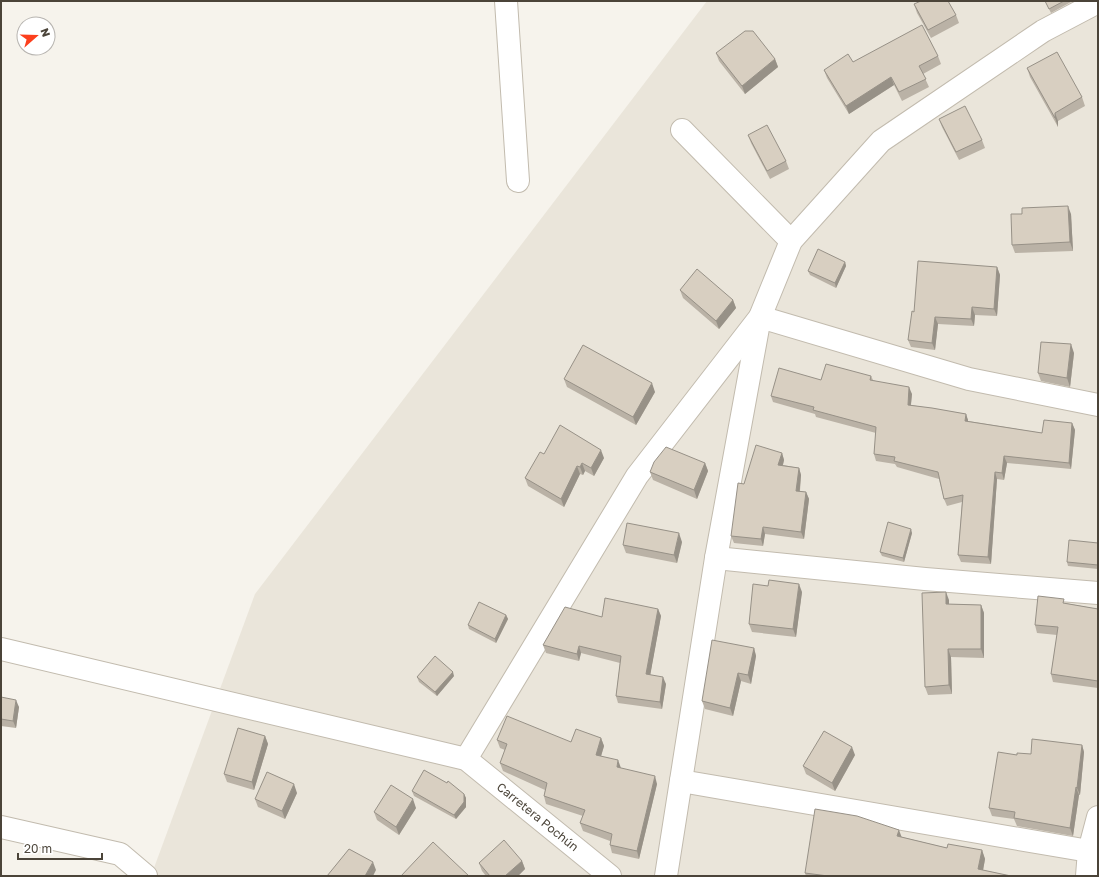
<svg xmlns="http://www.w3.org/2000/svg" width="1099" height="877" viewBox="0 0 1099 877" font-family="'Golos Text',sans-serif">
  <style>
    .residential { fill: #eae5da }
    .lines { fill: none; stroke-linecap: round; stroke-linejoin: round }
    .street-casing { stroke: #c2bbae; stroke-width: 24 }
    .street { stroke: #fff; stroke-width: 22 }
    .wall { fill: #bab2a6 }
    .shaded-wall { fill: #979187 }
    .building { fill: #d8cfc1; stroke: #979187 }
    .labels { text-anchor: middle; stroke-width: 3; stroke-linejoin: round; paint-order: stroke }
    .street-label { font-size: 12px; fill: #4b4439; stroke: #fff }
  </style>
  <rect width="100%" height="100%" fill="#f6f3ec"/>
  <!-- residential -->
  <polygon class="residential" points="707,1 1098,1 1098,876 151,876 255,594"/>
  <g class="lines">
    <!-- street casing -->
    <g class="street-casing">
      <g id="street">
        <polyline points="506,1 518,181"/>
        <polyline points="682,130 791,241"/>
        <polyline points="716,558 925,579 1098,593"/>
        <path id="s1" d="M1,649l465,110 144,117"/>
        <polyline points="466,759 637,476 760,317 791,241 881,141 1043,31 1098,2"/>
        <polyline points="681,781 1089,851"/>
        <polyline points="1,827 120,854 146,876"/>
        <polyline points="666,876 716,558 760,317 969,379 1098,405"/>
        <polyline points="1087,876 1089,851 1098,817"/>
      </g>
    </g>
    <!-- street -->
    <use href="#street" class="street"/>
  </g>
  <!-- wall -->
  <g class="wall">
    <polygon points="1045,1 1070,1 1071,2 1051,13"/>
    <polygon points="914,4 956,15 959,23 931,38 917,13"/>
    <polygon points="716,53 775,59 778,67 745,94 719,61"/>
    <polygon points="938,56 941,64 923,74 929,87 902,101 894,85 849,114 827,78 824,70 853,62"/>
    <polygon points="1027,68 1082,97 1085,106 1058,121 1058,127 1030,77"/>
    <polygon points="939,119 982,140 985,148 959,160 942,127"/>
    <polygon points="748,135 786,161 789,169 770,179 751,143"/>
    <polygon points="1071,214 1073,251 1015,253 1012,245"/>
    <polygon points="845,262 846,266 836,288 810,275 808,271"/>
    <polygon points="997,267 1000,275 997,316 975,315 974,326 938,324 935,350 911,347 908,340 914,312"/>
    <polygon points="680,290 733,300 736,308 719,329 683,298"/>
    <polygon points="1074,353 1070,387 1041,381 1038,373"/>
    <polygon points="871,376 873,380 912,394 911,405 966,414 968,421 1042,433 1072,423 1075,430 1071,469 1007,463 1004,480 997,479 991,564 961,562 958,555 962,502 947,506 944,499 939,479 897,467 895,464 876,461 874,454 876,433 816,417 815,414 773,402 771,396 821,380"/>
    <polygon points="564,379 655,392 636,425 567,387"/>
    <polygon points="782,453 784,460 783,465 799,468 801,475 800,491 806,492 809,499 804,539 765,534 763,546 734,543 731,536 744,484"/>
    <polygon points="544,454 604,458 594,476 585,471 583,475 580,474 564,507 528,486 525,478"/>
    <polygon points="705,463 708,471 697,499 653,480 650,472"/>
    <polygon points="912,533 904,562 882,556 880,552"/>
    <polygon points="682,542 677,563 626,553 623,545"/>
    <polygon points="1098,543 1098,569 1068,566 1067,562"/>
    <polygon points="802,592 796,637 752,632 749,624"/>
    <polygon points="949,600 949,604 981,605 984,613 984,658 951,657 952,694 928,695 925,687"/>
    <polygon points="1065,603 1098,609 1098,688 1053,682 1051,674 1057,635 1037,633 1035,625"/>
    <polygon points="658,609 661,616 650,675 666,684 662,709 618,703 616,696 620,663 581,653 579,661 546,653 543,645 602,617"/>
    <polygon points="506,615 508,619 496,643 469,629 468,625"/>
    <polygon points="754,648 756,656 751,684 741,681 733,716 705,709 702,701"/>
    <polygon points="454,676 437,696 419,682 417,677"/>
    <polygon points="1,697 19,707 16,728 1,726"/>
    <polygon points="265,736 268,744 254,790 227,782 224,774"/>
    <polygon points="601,738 604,746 601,756 621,768 657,784 639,859 612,853 610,845 610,841 583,831 580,823 583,816 546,804 544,796 545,790 503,771 500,763 505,750 500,748 497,740 571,742"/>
    <polygon points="1082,745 1084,752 1080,795 1079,795 1073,836 1017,826 1014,819 992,816 989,808 1017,755 1031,754"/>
    <polygon points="855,755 835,791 806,774 803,766"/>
    <polygon points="412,791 464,794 466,798 466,807 456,819 414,796"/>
    <polygon points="297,793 285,819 258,807 255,799"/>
    <polygon points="416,808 399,835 377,820 374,812"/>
    <polygon points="902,837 947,848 982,850 985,859 983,870 1011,876 806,876 805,873"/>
    <polygon points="522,861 525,869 518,876 486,876 482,871 479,863"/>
  </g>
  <!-- shaded-wall -->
  <g class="shaded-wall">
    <polygon points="775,59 778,67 745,94 742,86"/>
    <polygon points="891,77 894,85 849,114 846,106"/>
    <polygon points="1055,113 1058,121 1058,127 1055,118"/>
    <polygon points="1068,206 1071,214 1073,251 1070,242"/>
    <polygon points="845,262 846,266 836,288 835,283"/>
    <polygon points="997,267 1000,275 997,316 994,309"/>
    <polygon points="733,300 736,308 719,329 716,321"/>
    <polygon points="972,307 975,315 974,326 971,319"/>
    <polygon points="935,317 938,324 935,350 932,343"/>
    <polygon points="1071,344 1074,353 1070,387 1067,378"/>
    <polygon points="652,383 655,392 636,425 633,417"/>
    <polygon points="909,387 912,394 910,412 908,405"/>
    <polygon points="966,414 968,420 967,428 965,421"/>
    <polygon points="1072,423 1075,430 1071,469 1069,463"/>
    <polygon points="601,450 604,458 594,476 591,468"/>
    <polygon points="782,453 784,460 781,472 778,465"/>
    <polygon points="1004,456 1007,463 1004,480 1002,473"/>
    <polygon points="582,463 585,471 583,475 580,467"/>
    <polygon points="705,463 708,471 697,499 694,490"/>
    <polygon points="577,466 580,474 564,507 561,499"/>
    <polygon points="799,468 801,475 799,498 796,491"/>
    <polygon points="995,472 997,479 991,564 988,557"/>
    <polygon points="806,492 809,499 804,539 801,532"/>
    <polygon points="763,527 765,534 763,546 761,539"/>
    <polygon points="911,529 912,533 904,562 903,558"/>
    <polygon points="679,533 682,542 677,563 674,555"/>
    <polygon points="799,584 802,592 796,637 793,629"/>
    <polygon points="946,592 949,600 949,612 946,604"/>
    <polygon points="981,605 984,613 984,658 981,649"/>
    <polygon points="658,609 661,616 649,682 646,674"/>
    <polygon points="506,615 508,619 496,643 495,639"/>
    <polygon points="579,646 581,653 579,661 577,654"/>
    <polygon points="754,648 756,656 751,684 748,675"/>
    <polygon points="948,649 951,657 952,694 949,685"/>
    <polygon points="453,672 454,676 437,696 435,692"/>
    <polygon points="738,673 741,681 733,716 730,708"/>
    <polygon points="663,677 666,684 662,709 660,702"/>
    <polygon points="16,700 19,707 16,728 13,721"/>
    <polygon points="265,736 268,744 254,790 252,782"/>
    <polygon points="601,738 604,746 599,763 596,755"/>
    <polygon points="1082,745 1084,752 1080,795 1077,788"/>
    <polygon points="852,747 855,755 835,791 832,783"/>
    <polygon points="618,760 621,768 617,767"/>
    <polygon points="655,776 657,784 639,859 637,851"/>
    <polygon points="294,784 297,793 285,819 282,811"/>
    <polygon points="1076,787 1079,795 1073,836 1070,828"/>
    <polygon points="464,794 466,798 466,807 456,819 454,815"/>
    <polygon points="413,799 416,808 399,835 396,827"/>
    <polygon points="899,830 902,838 897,836"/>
    <polygon points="982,850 985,859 982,876 978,869"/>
    <polygon points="522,861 525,869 518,876 505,876"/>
    <polygon points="373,862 376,870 373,876 365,876"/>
  </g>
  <!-- building -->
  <g class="building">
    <polygon points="921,1 948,1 956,15 928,30 914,4"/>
    <polygon points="1045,1 1064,1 1049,9"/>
    <polygon points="922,25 938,56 919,66 926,79 899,92 891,77 846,106 824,70 848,54 853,62"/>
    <polygon points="745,31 753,31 775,59 742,86 716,53"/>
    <polygon points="1057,52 1082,97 1055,113 1055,118 1027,68"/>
    <polygon points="965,106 982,140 956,152 939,119"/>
    <polygon points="767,125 786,161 767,171 748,135"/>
    <polygon points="1068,206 1070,242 1012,245 1011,214 1022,214 1022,208"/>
    <polygon points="818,249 845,262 835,283 808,271"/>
    <polygon points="918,261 997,267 994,309 972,307 971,319 935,317 932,343 908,340 912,311 914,312"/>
    <polygon points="697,269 733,300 716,321 680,290"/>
    <polygon points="1041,342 1071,344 1067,378 1038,373"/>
    <polygon points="583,345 652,383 633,417 564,379"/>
    <polygon points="826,364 871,376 870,380 909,387 908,405 932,408 966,414 965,421 1042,433 1044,420 1072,423 1069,463 1004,456 1002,473 995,472 988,557 958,555 963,495 944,499 938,472 894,461 895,457 874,454 876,427 813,410 814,407 771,396 779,368 821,380"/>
    <polygon points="560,425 601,450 591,468 582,463 580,467 577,466 561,499 525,478 540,452 544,454"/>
    <polygon points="756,445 782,453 778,465 799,468 796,491 806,492 801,532 763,527 761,539 731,536 738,483 744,484"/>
    <polygon points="666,447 705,463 694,490 650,472 654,462"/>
    <polygon points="888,522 911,529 903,558 880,552"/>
    <polygon points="627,523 679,533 674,555 623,545"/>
    <polygon points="1069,540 1098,543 1098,565 1067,562"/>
    <polygon points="769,580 799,584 793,629 749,624 753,584 768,586"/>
    <polygon points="946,592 946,604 981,605 981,649 948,649 949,685 925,687 922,593"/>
    <polygon points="1038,596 1064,599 1063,603 1098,609 1098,681 1051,674 1058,627 1035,625"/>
    <polygon points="605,598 658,609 646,674 663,677 660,702 616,696 621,656 579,646 577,654 543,645 565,607 602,617"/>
    <polygon points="479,602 506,615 495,639 468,625"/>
    <polygon points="712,640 754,648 748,675 738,673 730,708 702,701"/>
    <polygon points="435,656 453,672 435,692 417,677"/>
    <polygon points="1,697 16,700 13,721 1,719"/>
    <polygon points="507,716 571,742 576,729 601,738 596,755 618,760 617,767 655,776 637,851 610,845 612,834 580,823 585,810 544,796 547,783 500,763 507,744 497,740"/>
    <polygon points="238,728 265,736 252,782 224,774"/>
    <polygon points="824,731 852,747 832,783 803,766"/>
    <polygon points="1032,739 1082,745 1077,788 1076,787 1070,828 1014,818 1015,812 989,808 998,752 1017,755 1017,753 1031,754"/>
    <polygon points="424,770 447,783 448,781 464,794 464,802 454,815 412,791"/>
    <polygon points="267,772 294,784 282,811 255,799"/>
    <polygon points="391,785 413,799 396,827 374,812"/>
    <polygon points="815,809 857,816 899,830 897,836 947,848 948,844 982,850 978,869 1011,876 828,876 805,873"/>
    <polygon points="504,840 522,861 505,876 490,876 479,863"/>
    <polygon points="433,842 469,876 401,876"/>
    <polygon points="349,849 373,862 365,876 327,876"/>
  </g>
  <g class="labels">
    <!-- street labels -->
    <g class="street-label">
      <text dy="4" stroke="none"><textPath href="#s1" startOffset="570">Carretera Pochún</textPath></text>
    </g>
  </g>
  <!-- border -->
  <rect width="1099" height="877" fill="none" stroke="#4b4439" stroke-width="4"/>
  <!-- north arrow -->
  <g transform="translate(36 36) rotate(70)"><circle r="19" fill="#ffffff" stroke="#b7b4b0"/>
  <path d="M0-3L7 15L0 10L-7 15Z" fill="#fc3f1d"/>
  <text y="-6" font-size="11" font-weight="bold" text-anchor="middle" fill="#4b4439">N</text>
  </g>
  <!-- scale -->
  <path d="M18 853v6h84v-6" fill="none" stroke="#4b4439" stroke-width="2"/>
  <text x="24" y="853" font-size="12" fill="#4b4439" stroke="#ffffff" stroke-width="3" paint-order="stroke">20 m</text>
</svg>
